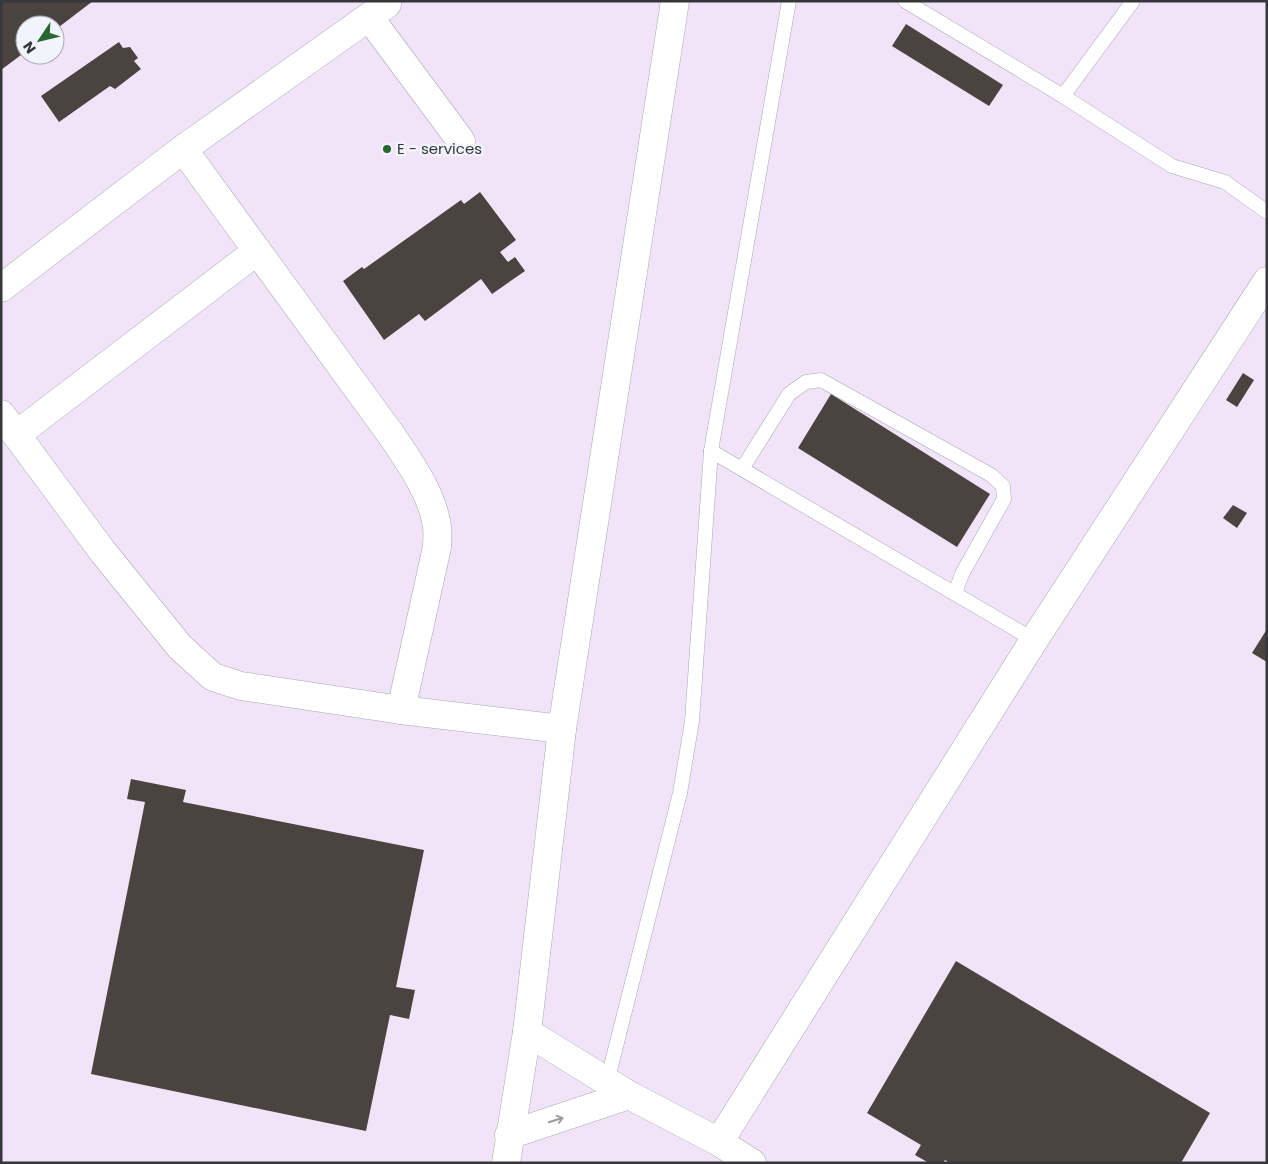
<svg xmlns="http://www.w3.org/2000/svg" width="1268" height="1164" viewBox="0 0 1268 1164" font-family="Poppins,sans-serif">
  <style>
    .industrial { fill: #f2e4f8; fill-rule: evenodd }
    .building { fill: #4a433f }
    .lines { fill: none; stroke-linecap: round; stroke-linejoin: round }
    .lane-casing { stroke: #a6a9b1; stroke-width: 15 }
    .street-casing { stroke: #a6a9b1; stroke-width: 29 }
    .lane { stroke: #fff; stroke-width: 14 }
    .street { stroke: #fff; stroke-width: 28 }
    .oneway { stroke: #9a9b9c }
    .poi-dot { fill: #26662f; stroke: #f1f4fc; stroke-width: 2 }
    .labels { text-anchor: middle; stroke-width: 5; stroke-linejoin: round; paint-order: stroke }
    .poi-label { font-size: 15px; fill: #36373a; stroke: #f1f4fc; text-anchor: start }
  </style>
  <rect width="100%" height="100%" fill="#f1f4fc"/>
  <!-- industrial -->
  <path class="industrial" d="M1,1h1266v1162h-1266zM25,25h30v30h-30z"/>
  <!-- building -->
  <g class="building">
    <polygon points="1,1 93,1 55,30 55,25 25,25 25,52 1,70"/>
    <polygon points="906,24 1003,85 989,106 892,46"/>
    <polygon points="119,42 123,48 130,47 138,58 134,61 141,69 115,89 110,86 59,122 41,96"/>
    <polygon points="480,192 516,240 500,252 508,262 515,257 525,271 492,294 481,279 425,321 419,314 384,340 343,281 362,267 364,269 461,200 464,204"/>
    <polygon points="1243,373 1254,380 1237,407 1226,400"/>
    <polygon points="831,394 990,494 957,547 798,448"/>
    <polygon points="1233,505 1247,513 1237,528 1223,518"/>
    <polygon points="1267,629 1267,662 1252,653"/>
    <polygon points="131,779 186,790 183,802 424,850 396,987 415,990 409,1019 390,1015 366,1131 91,1074 145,802 127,799"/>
    <polygon points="956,961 1210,1113 1181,1163 950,1163 945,1160 943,1163 929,1163 915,1155 921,1145 867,1113"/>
  </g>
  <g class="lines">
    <!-- lane casing -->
    <g class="lane-casing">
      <g id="lane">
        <polyline points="905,1 1063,96 1172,166 1225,182 1267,212"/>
        <polyline points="1063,96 1133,1"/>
        <polyline points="711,451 1034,640"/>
        <polyline points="742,469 789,394 806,382 821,380 991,475 1003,486 1004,499 962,574 955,593"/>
        <polyline points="607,1082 680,793 692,721 711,451 789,1"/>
      </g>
    </g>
    <!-- street casing -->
    <g class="street-casing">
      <g id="street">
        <polyline points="369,17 461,141"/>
        <path d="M183,149l209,287c18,27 41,59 45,91 1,7 0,13 0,20l-36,163"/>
        <polyline points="1,288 183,149 387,4"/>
        <polyline points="1,414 103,552 180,647 213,677 241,686 401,710 562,729"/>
        <polyline points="16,435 257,251"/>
        <polyline points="527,1032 629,1095 719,1142 752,1163"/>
        <polyline points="509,1135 629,1095"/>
        <polyline points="719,1142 1034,640 1267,281"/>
        <polyline points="506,1163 527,1032 562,729 675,1"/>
      </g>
    </g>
    <!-- lane -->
    <use href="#lane" class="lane"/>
    <!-- street -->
    <use href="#street" class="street"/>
  </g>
  <!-- one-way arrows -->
  <defs><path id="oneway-shaft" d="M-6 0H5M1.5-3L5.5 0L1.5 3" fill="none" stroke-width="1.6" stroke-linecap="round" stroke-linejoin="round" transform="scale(1.25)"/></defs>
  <use class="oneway" href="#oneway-shaft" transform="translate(556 1120) rotate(-18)"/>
  <!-- markers -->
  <circle class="poi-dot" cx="387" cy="149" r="5"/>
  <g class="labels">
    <!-- poi labels -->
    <g class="poi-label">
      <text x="397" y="154">E - services</text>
    </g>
  </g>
  <!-- border -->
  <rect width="1268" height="1164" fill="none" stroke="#36373a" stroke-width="5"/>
  <!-- north arrow -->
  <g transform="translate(40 40) rotate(235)"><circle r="24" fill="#f1f4fc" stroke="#a6a8ae"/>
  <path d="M0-4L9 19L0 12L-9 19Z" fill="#26662f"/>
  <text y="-8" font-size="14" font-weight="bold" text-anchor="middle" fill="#36373a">N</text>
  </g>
</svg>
